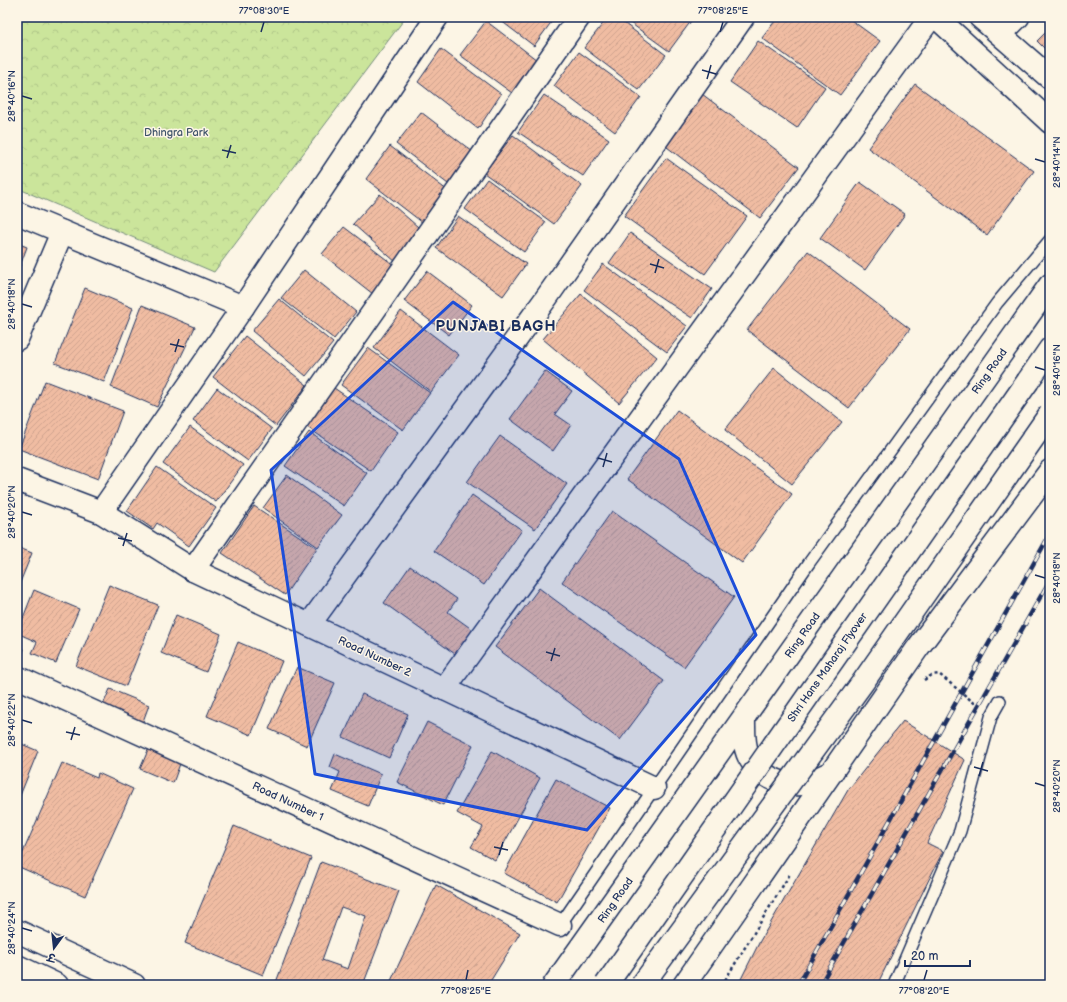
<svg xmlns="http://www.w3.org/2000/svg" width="1067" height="1002" viewBox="0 0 1067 1002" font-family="'Balsamiq Sans','Playpen Sans Deva',sans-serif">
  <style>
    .park { fill: url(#park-crowns); stroke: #738a7c }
    .building { fill: url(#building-hatch); stroke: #1b2f5e; fill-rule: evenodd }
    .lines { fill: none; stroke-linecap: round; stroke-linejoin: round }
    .service-casing { stroke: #1b2f5e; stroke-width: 14 }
    .minor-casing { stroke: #1b2f5e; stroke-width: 25 }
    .tertiary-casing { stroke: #1b2f5e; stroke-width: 25 }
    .primary-casing { stroke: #1b2f5e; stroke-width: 25 }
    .path { stroke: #1b2f5e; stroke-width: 2.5; stroke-dasharray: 3 3; stroke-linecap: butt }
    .service { stroke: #fcf5e5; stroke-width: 11 }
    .minor { stroke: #fcf5e5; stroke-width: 22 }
    .tertiary { stroke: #fcf5e5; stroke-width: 22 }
    .primary { stroke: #fcf5e5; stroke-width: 22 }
    .rail-casing { stroke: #1b2f5e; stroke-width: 4.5 }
    .rail { stroke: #fcf5e5; stroke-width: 3; stroke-dasharray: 9; stroke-linecap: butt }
    .primary-bridge-casing { stroke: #1b2f5e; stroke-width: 25; stroke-linecap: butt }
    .primary-bridge { stroke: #fcf5e5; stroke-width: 22 }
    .marked { fill: #1d4ed8; fill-opacity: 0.2; stroke: #1d4ed8; stroke-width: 3; stroke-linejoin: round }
    .ticks { fill: none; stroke: #1b2f5e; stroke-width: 1.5 }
    .labels { text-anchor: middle; stroke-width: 3; stroke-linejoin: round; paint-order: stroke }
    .park-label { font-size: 11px; fill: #3e536a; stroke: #fcf5e5 }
    .street-label { font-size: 11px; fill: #1b2f5e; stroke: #fcf5e5 }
    .district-label { font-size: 15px; font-weight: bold; letter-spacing: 1px; fill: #1b2f5e; stroke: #fcf5e5 }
    .neatline { fill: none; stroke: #1b2f5e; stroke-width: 1.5 }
    .ticks-label { font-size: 10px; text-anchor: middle; fill: #1b2f5e }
  </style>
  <defs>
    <pattern id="park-crowns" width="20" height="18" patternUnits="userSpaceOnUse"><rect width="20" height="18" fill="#cbe59b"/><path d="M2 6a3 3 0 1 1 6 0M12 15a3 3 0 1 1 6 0" fill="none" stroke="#aec588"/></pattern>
    <pattern id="building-hatch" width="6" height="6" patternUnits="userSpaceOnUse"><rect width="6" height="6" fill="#f0bca2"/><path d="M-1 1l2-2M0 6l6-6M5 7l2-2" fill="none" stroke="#cda28e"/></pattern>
  </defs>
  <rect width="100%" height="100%" fill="#fcf5e5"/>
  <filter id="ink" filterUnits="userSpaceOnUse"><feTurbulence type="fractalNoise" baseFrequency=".025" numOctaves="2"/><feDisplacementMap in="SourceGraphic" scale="8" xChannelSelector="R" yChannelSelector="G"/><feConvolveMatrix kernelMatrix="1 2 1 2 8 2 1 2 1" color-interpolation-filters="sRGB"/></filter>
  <g filter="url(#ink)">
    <!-- park -->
    <polygon class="park" points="17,17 406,17 214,272 17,188"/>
    <!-- building -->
    <g class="building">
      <polygon points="496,17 555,17 534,46"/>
      <polygon points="608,17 616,17 666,55 639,90 584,48"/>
      <polygon points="622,17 694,17 669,51"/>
      <polygon points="778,17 847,17 880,41 840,95 762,38"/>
      <polygon points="486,21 537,60 512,93 460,55"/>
      <polygon points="1050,28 1050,54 1037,41"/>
      <polygon points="758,41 825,87 797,128 730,82"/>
      <polygon points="441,49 501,94 478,129 418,82"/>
      <polygon points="579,52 641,97 615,132 554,86"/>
      <polygon points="915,84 1034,171 987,235 868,148"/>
      <polygon points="702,94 799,167 760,218 663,144"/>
      <polygon points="544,95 609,139 583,176 518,132"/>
      <polygon points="421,112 473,152 448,184 396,144"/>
      <polygon points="513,135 582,186 554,224 484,173"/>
      <polygon points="390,146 448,191 423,223 366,179"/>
      <polygon points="666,158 747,216 705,274 624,216"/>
      <polygon points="487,179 546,222 524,252 465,209"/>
      <polygon points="860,182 905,214 865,270 820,238"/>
      <polygon points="380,194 425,233 397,263 353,224"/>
      <polygon points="458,216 526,264 503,296 436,248"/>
      <polygon points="344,227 395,266 373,294 322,254"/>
      <polygon points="630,233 712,289 692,318 609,263"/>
      <polygon points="17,243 27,247 17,274"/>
      <polygon points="808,251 910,329 849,408 747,330"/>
      <polygon points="603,264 687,326 667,352 584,290"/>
      <polygon points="304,270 356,312 334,339 281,298"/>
      <polygon points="427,271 472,305 449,335 404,301"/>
      <polygon points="85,288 133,308 104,382 55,363"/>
      <polygon points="581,294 657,357 619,403 543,339"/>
      <polygon points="279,299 333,343 306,376 252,331"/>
      <polygon points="142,305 195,327 157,407 111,387"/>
      <polygon points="401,311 459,355 431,392 374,348"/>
      <polygon points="245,336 307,385 276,426 213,377"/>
      <polygon points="368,348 430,393 403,430 341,385"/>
      <polygon points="774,368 842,422 792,484 725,430"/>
      <polygon points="545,371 572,391 555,414 571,425 553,451 510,419"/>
      <polygon points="45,381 123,411 98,479 19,449"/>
      <polygon points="217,388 272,429 248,461 193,421"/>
      <polygon points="334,388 398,432 371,471 307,427"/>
      <polygon points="677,410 792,494 742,563 627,479"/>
      <polygon points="190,427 243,465 216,502 163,464"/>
      <polygon points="309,432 367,473 344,506 285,466"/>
      <polygon points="500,436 567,484 535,529 467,482"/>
      <polygon points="157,467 216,508 189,546 157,523 153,529 127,511"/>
      <polygon points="287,475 342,515 318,547 263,508"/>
      <polygon points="472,495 522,530 484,585 434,551"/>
      <polygon points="254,506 317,548 285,595 222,553"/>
      <polygon points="612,511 734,597 684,667 562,582"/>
      <polygon points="17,547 32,553 19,585 17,584"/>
      <polygon points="410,566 457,599 448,612 473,630 455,654 384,603"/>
      <polygon points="109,585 158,605 126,686 76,666"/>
      <polygon points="539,588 664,681 620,740 495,647"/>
      <polygon points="34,590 79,609 56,663 32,653 37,642 17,633"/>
      <polygon points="176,615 221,634 206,672 161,653"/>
      <polygon points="238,642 282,661 251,735 207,716"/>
      <polygon points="17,646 24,649 17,667"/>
      <polygon points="297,667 335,683 307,746 269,729"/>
      <polygon points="110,689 149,705 142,724 102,707"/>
      <polygon points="362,694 408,714 389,758 343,737"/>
      <polygon points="903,721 965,760 927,843 943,851 877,985 738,985 760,941 848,790"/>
      <polygon points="427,722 473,745 443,805 397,782"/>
      <polygon points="17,742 38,751 17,803"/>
      <polygon points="149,748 181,761 173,783 140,769"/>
      <polygon points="492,751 540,778 495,860 471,847 483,827 457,813"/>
      <polygon points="335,754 381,774 368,806 332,791 340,772 330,767"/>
      <polygon points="62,763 97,778 98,773 133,789 85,896 17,866"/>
      <polygon points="556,779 610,808 557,902 504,873"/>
      <polygon points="234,826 311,858 263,975 185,943"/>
      <path d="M321,862l78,29 -36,94h-88zM341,907l25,9 -18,53 -26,-9z"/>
      <polygon points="436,885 520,933 488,985 389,985"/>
    </g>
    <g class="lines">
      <!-- service casing -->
      <g class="service-casing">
        <g id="service">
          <polyline points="560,925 809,563 997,303 1050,240"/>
          <polyline points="894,985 960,831 991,717 1000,701"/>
        </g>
      </g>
      <!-- minor casing -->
      <g class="minor-casing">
        <g id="minor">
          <polyline points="1001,34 1018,17"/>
          <polyline points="17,213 243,307"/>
          <polyline points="17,339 62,232"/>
          <polyline points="17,480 101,512 193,570 654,788"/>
          <polyline points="101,512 243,307 437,17"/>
          <polyline points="193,570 579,17"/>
          <polyline points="309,625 547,297 743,17"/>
          <polyline points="17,677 560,925"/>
          <polyline points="444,689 931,17"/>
        </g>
      </g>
      <!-- tertiary casing -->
      <g class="tertiary-casing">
        <g id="tertiary">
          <polyline points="936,17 1050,122"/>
          <polyline points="980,17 1050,78"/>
        </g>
      </g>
      <!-- primary casing -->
      <g class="primary-casing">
        <g id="primary">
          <polyline points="1028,381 1050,349"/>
          <path d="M744,718c0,12 -1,27 5,39 9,18 32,29 52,27 11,-1 22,-8 31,-12"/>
          <polyline points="17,931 134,985"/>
          <polyline points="17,966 57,985"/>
          <polyline points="554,985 1050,285"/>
          <polyline points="684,985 917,649 1050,471"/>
        </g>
      </g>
      <!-- path -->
      <g class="path">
        <polyline points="924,680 932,675 939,674 978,706"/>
        <polyline points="722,985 790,874"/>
      </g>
      <!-- service -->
      <use href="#service" class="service"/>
      <!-- minor -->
      <use href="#minor" class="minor"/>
      <!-- tertiary -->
      <use href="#tertiary" class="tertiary"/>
      <!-- primary -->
      <use href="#primary" class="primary"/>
      <!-- rail casing -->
      <g class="rail-casing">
        <g id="rail">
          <polyline points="798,985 1050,534"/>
          <polyline points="820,985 1050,580"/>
        </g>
      </g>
      <!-- rail -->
      <use href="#rail" class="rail"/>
      <!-- primary-bridge casing -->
      <g class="primary-bridge-casing">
        <g id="primary-bridge">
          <polyline points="606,985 1028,381"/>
          <polyline points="642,985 863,682 1050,414"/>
        </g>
      </g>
      <!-- primary-bridge -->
      <use href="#primary-bridge" class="primary-bridge"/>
    </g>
  </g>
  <!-- marked area -->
  <path class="marked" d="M453,302l226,157 77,176 -169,195 -272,-56 -44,-304z"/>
  <!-- ticks -->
  <path class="ticks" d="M261,32l3,-10M720,32l3,-10M702,70l14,4M707,79l4,-14M22,96l10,3M222,150l14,3M227,158l4,-13M1035,159l10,3M650,264l14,4M655,273l4,-14M22,304l10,3M170,344l14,3M175,352l4,-13M1035,367l10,3M598,458l14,4M603,467l4,-14M22,512l10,3M118,538l14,3M123,546l4,-13M1035,575l10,3M546,652l14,4M551,661l4,-13M22,720l10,3M66,732l14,3M71,740l4,-13M974,767l14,4M979,776l4,-14M1035,783l10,3M494,847l14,3M499,855l4,-13M22,928l10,3M466,980l2,-10M924,980l3,-10"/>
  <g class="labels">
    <!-- park labels -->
    <g class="park-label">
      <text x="176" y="136">Dhingra Park</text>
    </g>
    <!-- street labels -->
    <g class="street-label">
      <text transform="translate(989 371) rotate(-55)" y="4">Ring Road</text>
      <text transform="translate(802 635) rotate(-55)" y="4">Ring Road</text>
      <text transform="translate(375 656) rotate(25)" y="4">Road Number 2</text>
      <text transform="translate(827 667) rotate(-55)" y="4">Shri Hans Maharaj Flyover</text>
      <text transform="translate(288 801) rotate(25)" y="4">Road Number 1</text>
      <text transform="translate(615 900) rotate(-55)" y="4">Ring Road</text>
    </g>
    <!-- district labels -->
    <g class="district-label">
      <text x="496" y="331">PUNJABI BAGH</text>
    </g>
  </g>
  <!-- margin -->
  <rect width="1067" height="1002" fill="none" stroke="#fcf5e5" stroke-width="44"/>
  <!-- north arrow -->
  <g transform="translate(54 948) rotate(195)" stroke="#fcf5e5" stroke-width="3" paint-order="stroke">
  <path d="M0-3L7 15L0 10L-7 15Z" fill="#1b2f5e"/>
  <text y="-6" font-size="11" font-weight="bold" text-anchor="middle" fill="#1b2f5e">उ</text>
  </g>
  <!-- scale -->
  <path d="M905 960v6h65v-6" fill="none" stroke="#1b2f5e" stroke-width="2"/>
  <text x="911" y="960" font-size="12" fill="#1b2f5e" stroke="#fcf5e5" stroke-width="3" paint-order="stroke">20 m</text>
  <rect x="22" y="22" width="1023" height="958" class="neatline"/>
  <g class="ticks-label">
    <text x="264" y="14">77°08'30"E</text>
    <text x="723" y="14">77°08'25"E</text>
    <text transform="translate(11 96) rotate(-90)" y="4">28°40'16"N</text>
    <text transform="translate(1056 162) rotate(-90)" y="4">28°40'14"N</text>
    <text transform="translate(11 304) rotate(-90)" y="4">28°40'18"N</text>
    <text transform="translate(1056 370) rotate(-90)" y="4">28°40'16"N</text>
    <text transform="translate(11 512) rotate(-90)" y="4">28°40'20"N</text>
    <text transform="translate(1056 578) rotate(-90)" y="4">28°40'18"N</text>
    <text transform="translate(11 720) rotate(-90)" y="4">28°40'22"N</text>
    <text transform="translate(1056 786) rotate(-90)" y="4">28°40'20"N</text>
    <text transform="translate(11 928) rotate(-90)" y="4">28°40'24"N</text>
    <text x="466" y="994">77°08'25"E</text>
    <text x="924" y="994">77°08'20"E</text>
  </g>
</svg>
